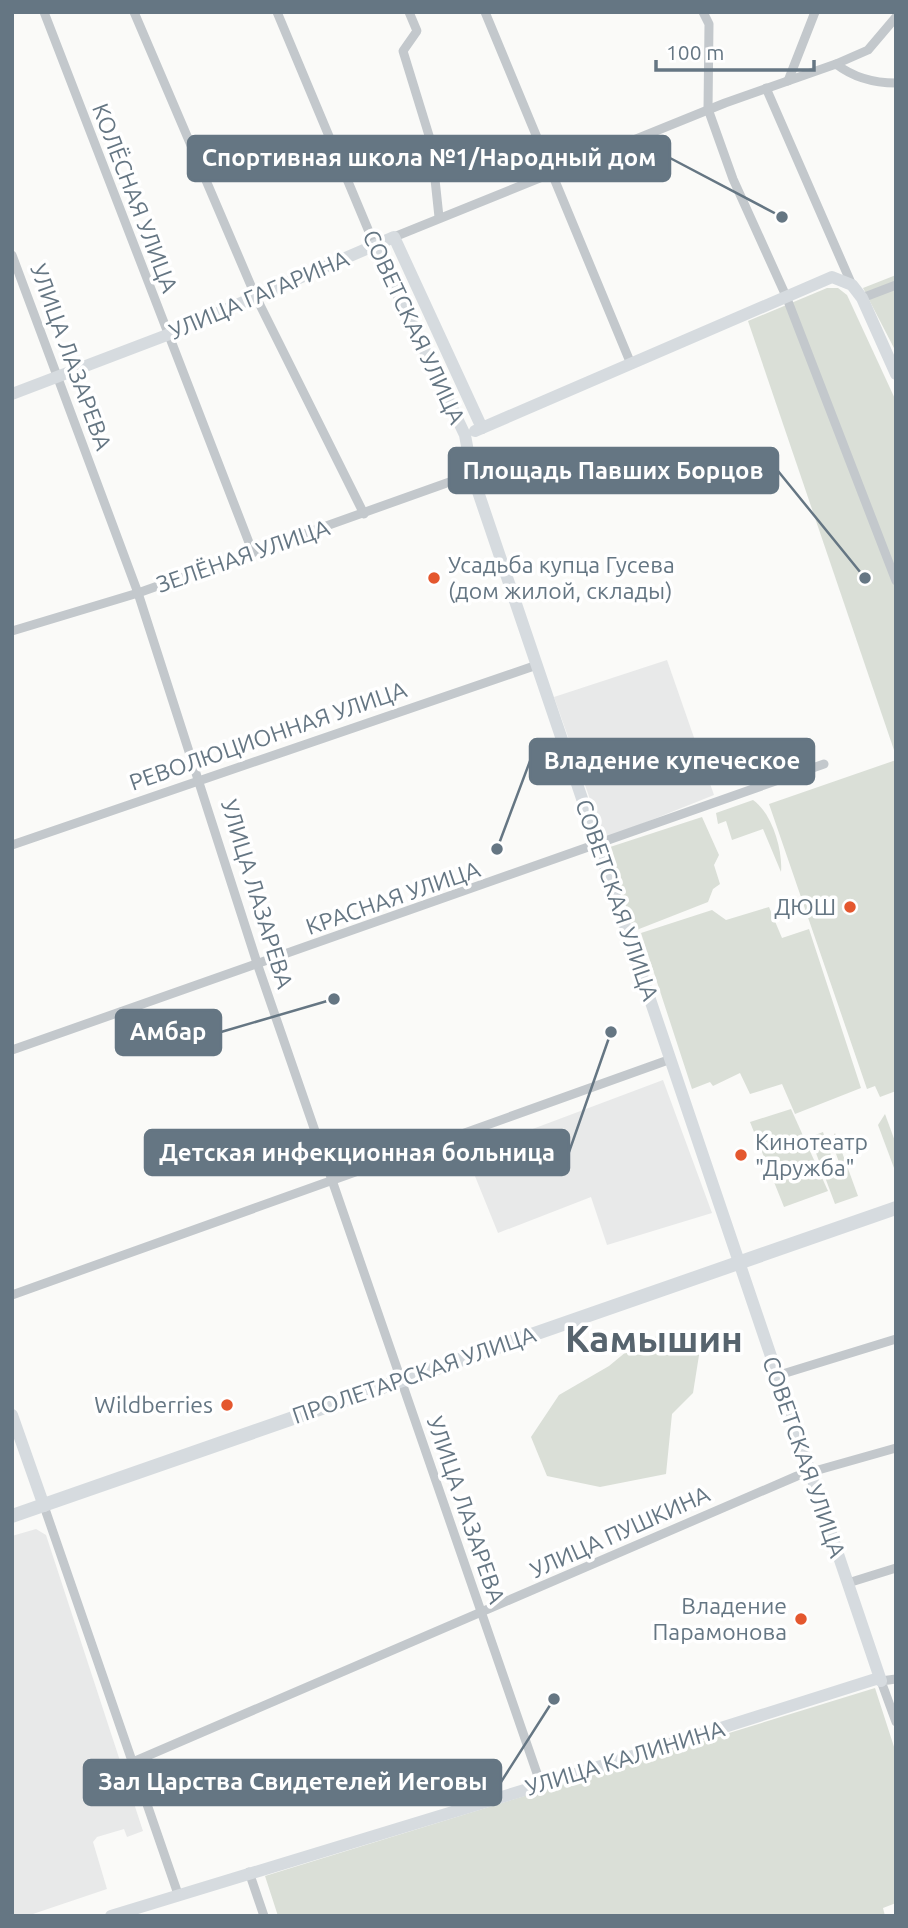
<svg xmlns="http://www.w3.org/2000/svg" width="908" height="1928" viewBox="0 0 908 1928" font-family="Ubuntu,sans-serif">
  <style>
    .built { fill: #e8e9e9 }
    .green { fill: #dadfd7 }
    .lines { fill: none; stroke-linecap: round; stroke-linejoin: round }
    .street { stroke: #c3c8cc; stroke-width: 9 }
    .secondary { stroke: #d6dbdf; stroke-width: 12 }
    .primary { stroke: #d6dbdf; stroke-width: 14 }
    .poi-dot { fill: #e4572e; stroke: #fff; stroke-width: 2.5 }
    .labels { text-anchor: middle; stroke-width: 7; stroke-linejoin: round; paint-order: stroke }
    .street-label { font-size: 23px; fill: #657683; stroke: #fff }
    .poi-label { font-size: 23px; fill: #657683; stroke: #fff; text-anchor: end }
    .town-label { font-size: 37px; font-weight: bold; fill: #57646e; stroke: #fff }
    .leader { fill: none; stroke: #657683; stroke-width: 2.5 }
    .callout-dot { fill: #657683; stroke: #fff; stroke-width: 2.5 }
    .callout { fill: #657683; stroke: #657683; stroke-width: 2.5 }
    .callout-label { font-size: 24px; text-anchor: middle; font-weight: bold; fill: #fff }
  </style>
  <rect width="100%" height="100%" fill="#fafaf8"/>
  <!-- built -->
  <g class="built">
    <polygon points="667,660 714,795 604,839 554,697"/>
    <polygon points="663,1080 712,1213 607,1245 591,1197 498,1233 466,1154"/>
    <polygon points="36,1529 46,1535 143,1831 127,1837 124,1829 97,1837 93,1842 107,1889 27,1916 12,1916 12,1536"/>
  </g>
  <!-- green -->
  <g class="green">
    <polygon points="896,275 896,352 863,288"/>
    <polygon points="827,288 838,288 847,295 896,401 896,756 748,321"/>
    <polygon points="896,760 896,1091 880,1097 875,1086 867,1089 769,804"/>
    <path d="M753,800c19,13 30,50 28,72l-18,-43 -31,11 -6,-19 -8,3 -2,-11z"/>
    <polygon points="702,817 719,855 714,865 720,884 713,889 708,902 634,931 607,848"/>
    <polygon points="769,907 782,938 809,929 861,1088 795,1114 782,1084 750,1094 740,1073 713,1086 710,1082 692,1089 641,933 712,910 726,920"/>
    <polygon points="791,1109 828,1191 784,1207 750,1122"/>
    <polygon points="885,1114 896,1144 894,1168 878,1125"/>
    <polygon points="823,1132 835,1167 840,1165 831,1140 835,1133 858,1196 835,1204 810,1137"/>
    <polygon points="669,1331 693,1336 700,1349 693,1393 672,1414 666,1474 600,1487 547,1476 531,1437 559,1395 609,1366 632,1347"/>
    <polygon points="875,1688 896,1753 896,1903 883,1908 885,1916 278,1916 265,1876"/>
  </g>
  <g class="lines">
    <!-- street -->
    <g class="street">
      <polyline points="44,12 253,553"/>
      <polyline points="134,12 255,295 364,514"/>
      <polyline points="277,12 375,246"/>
      <polyline points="409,12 417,31 403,51 431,142 439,217"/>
      <polyline points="485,12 631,364"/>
      <polyline points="703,12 709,24 708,109 733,179 786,296 896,581"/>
      <polyline points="836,64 868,50 896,17"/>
      <polyline points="788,81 815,12"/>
      <polyline points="766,88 852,285"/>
      <path d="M394,237l331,-134 111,-39c18,14 38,19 60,19"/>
      <polyline points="12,255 138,593 258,966 541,1785"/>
      <polyline points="862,298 896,285"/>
      <polyline points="12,631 138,593 472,474"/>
      <polyline points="12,845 537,665"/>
      <polyline points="12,1050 824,764"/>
      <polyline points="12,1295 671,1059"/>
      <polyline points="776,1376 896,1339"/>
      <polyline points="44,1506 178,1894"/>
      <polyline points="848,1583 896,1568"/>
      <polyline points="896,1679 881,1681 896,1722"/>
      <polyline points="133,1762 797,1476 896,1448"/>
      <polyline points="249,1872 264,1916"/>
    </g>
    <!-- secondary -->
    <g class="secondary">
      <polyline points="12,394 167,335 394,237 482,428"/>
      <polyline points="475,431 832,277 852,285 862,298 896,374"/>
      <polyline points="12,1415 44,1506"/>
      <path d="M111,1916l430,-131 338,-107 2,3c-138,-401 -273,-804 -409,-1207l-7,-39 -90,-189"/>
    </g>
    <!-- primary -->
    <polyline class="primary" points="12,1516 896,1208"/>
  </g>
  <!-- markers -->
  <g class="poi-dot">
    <circle cx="434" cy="578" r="7"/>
    <circle cx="850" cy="907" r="7"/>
    <circle cx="741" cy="1155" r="7"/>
    <circle cx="227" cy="1405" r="7"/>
    <circle cx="801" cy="1619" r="7"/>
  </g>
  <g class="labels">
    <!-- street labels -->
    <g class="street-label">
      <text transform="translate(135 198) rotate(69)" y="8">КОЛЁСНАЯ УЛИЦА</text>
      <text transform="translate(259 295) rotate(-23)" y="8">УЛИЦА ГАГАРИНА</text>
      <text transform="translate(414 327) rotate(65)" y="8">СОВЕТСКАЯ УЛИЦА</text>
      <text transform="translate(71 357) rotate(70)" y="8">УЛИЦА ЛАЗАРЕВА</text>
      <text transform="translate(243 556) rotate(-19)" y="8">ЗЕЛЁНАЯ УЛИЦА</text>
      <text transform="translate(268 736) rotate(-19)" y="8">РЕВОЛЮЦИОННАЯ УЛИЦА</text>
      <text transform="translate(257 894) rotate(73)" y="8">УЛИЦА ЛАЗАРЕВА</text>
      <text transform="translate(393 898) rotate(-19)" y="8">КРАСНАЯ УЛИЦА</text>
      <text transform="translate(617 900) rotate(71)" y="8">СОВЕТСКАЯ УЛИЦА</text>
      <text transform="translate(414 1375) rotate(-19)" y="8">ПРОЛЕТАРСКАЯ УЛИЦА</text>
      <text transform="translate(804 1457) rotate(71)" y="8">СОВЕТСКАЯ УЛИЦА</text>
      <text transform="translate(466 1510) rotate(71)" y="8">УЛИЦА ЛАЗАРЕВА</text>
      <text transform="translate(620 1532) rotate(-24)" y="8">УЛИЦА ПУШКИНА</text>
      <text transform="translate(625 1758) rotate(-17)" y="8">УЛИЦА КАЛИНИНА</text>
    </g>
    <!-- poi labels -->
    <g class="poi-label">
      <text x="448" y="573" text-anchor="start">Усадьба купца Гусева<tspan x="448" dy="26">(дом жилой, склады)</tspan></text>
      <text x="836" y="915">ДЮШ</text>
      <text x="755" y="1150" text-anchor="start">Кинотеатр<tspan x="755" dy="26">"Дружба"</tspan></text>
      <text x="213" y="1413">Wildberries</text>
      <text x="787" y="1614">Владение<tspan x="787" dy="26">Парамонова</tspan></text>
    </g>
    <!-- town labels -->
    <g class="town-label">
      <text x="654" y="1352">Камышин</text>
    </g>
  </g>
  <!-- callouts -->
  <path class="leader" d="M782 217L670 158M865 578L778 471M497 849L530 761M334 999L221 1032M611 1032L569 1152M554 1699L501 1782"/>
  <g class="callout-dot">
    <circle cx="782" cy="217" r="7"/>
    <circle cx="865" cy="578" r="7"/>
    <circle cx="497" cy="849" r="7"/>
    <circle cx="334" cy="999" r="7"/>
    <circle cx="611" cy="1032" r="7"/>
    <circle cx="554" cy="1699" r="7"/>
  </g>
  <g class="callout">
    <rect x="188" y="136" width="482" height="45" rx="7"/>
    <rect x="449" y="448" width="329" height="45" rx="7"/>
    <rect x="530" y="739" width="284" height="45" rx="7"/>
    <rect x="116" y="1010" width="105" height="45" rx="7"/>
    <rect x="145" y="1130" width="424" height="45" rx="7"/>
    <rect x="84" y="1760" width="417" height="45" rx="7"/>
  </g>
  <g class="callout-label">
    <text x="429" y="166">Спортивная школа №1/Народный дом</text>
    <text x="613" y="479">Площадь Павших Борцов</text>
    <text x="672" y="769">Владение купеческое</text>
    <text x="168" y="1040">Амбар</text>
    <text x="357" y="1161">Детская инфекционная больница</text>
    <text x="293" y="1790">Зал Царства Свидетелей Иеговы</text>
  </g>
  <!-- border -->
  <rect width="908" height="1928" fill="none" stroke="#657683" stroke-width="28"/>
  <!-- scale -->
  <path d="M656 60v10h158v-10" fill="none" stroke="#657683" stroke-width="3.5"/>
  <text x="666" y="60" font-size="21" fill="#657683" stroke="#ffffff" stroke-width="5" paint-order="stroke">100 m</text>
</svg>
